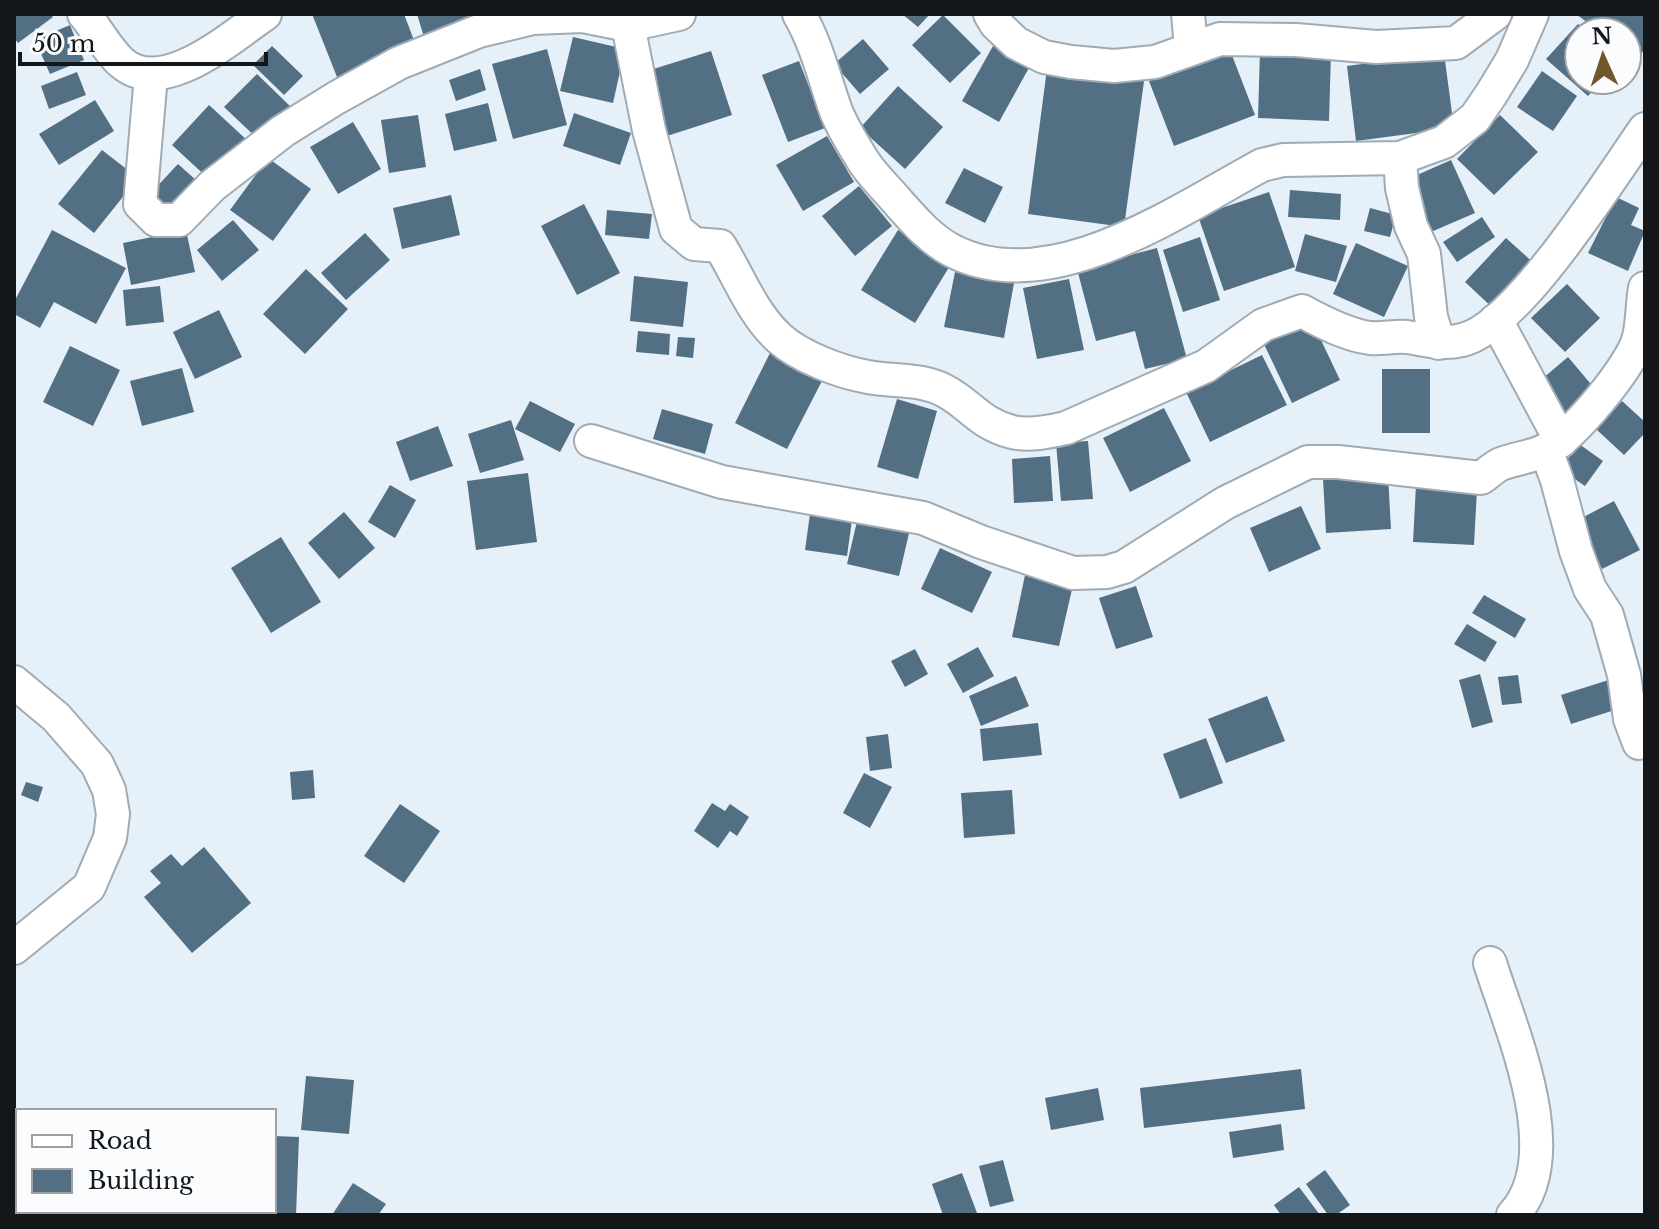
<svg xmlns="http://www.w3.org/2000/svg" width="1659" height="1229" viewBox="0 0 1659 1229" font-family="'Libre Baskerville',serif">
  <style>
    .building { fill: #536f84 }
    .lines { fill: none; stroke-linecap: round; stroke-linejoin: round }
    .minor-casing { stroke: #a0abb4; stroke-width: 36 }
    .minor { stroke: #fff; stroke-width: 32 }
  </style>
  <rect width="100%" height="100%" fill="#e5f0f9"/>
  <!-- building -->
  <g class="building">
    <polygon points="14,14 50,14 53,17 18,43 14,38"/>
    <polygon points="312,14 404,14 418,51 339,82"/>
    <polygon points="417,14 479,14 481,19 424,37"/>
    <polygon points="902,14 930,14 918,27"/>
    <polygon points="1576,14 1645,14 1645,49 1637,59 1627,52 1627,32 1600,32"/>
    <polygon points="943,15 981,53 950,83 912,45"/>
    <polygon points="1578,24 1587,32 1579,32 1579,80 1603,80 1588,96 1546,59"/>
    <polygon points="70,25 84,60 50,74 35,40"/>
    <polygon points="573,37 625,49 613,103 560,91"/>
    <polygon points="863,39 889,69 860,94 834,64"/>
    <polygon points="272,46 303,76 284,95 253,65"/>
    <polygon points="993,46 1030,66 999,122 962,101"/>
    <polygon points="547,49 567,125 513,139 492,64"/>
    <polygon points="1230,50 1255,115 1174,146 1149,81"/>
    <polygon points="1260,50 1331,53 1329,121 1258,118"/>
    <polygon points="711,51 732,115 667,136 647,71"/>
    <polygon points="1444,53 1454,128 1356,141 1347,66"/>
    <polygon points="799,61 825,128 788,142 762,75"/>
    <polygon points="1048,61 1145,74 1124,227 1028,214"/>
    <polygon points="480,69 486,90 456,101 449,80"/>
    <polygon points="1542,71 1577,96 1553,131 1517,107"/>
    <polygon points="77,72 86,95 49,109 41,86"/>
    <polygon points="257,74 293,109 260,141 224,107"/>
    <polygon points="898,86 943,127 905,169 860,128"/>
    <polygon points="95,100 114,131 59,165 39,134"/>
    <polygon points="488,103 497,141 454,151 445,114"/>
    <polygon points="209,105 248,141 211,181 172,145"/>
    <polygon points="574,113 631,133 620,165 563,146"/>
    <polygon points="418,115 426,167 389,173 381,120"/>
    <polygon points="1500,115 1538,152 1494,195 1457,159"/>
    <polygon points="353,122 381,169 338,194 310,147"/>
    <polygon points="827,136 854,182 803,211 776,165"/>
    <polygon points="102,150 138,178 94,233 58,204"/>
    <polygon points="268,158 311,189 273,241 230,210"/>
    <polygon points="1451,160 1475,213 1431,232 1408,179"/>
    <polygon points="178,164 197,181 168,211 150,194"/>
    <polygon points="964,168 1003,187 985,223 945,203"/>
    <polygon points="859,186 892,226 855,256 822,216"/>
    <polygon points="1290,190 1341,194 1340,220 1288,217"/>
    <polygon points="1269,192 1295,267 1224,291 1198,216"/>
    <polygon points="451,195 460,235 402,249 393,208"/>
    <polygon points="1616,197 1639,208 1631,225 1645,231 1628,271 1588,253"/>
    <polygon points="584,204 620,273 577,295 541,226"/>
    <polygon points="1370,208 1396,215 1390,237 1364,231"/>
    <polygon points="607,210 652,214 649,239 605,235"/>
    <polygon points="1482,217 1495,237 1457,262 1443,242"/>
    <polygon points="233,220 259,250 222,281 197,250"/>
    <polygon points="52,230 126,268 96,324 54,302 40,328 14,314 14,302"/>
    <polygon points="186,230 195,272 131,285 123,243"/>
    <polygon points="898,230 951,264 915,323 861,290"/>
    <polygon points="365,233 390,260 346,300 321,273"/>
    <polygon points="1305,234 1347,246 1336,282 1295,271"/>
    <polygon points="1200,237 1220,300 1183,312 1163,250"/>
    <polygon points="1506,238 1537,266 1495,310 1465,282"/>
    <polygon points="1356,243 1408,266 1384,317 1333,294"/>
    <polygon points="1157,248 1187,359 1145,369 1135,331 1096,341 1077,269"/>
    <polygon points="306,269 348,309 305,354 263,314"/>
    <polygon points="955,272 1014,283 1004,338 944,327"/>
    <polygon points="634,276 688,282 683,327 630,321"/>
    <polygon points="1069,279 1084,350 1037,359 1023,288"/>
    <polygon points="1567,284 1600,318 1565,352 1531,318"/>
    <polygon points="160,286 164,322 126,326 123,290"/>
    <polygon points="219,310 242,357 195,379 173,332"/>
    <polygon points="1311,319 1340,380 1292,403 1263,342"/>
    <polygon points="638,331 670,334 669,355 636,352"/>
    <polygon points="678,337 695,338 693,358 676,356"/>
    <polygon points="70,346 120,370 93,426 43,402"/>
    <polygon points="771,351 824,377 787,449 735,423"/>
    <polygon points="1262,355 1287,405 1210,442 1186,392"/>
    <polygon points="1568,357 1595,389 1562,416 1536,384"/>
    <polygon points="182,368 194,412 142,426 130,381"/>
    <rect x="1382" y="369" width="48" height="64"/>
    <polygon points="897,399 937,411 918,479 877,467"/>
    <polygon points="530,401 575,424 560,452 515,429"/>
    <polygon points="1622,401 1645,422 1645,433 1624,455 1596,429"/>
    <polygon points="1164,408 1191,461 1130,492 1103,438"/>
    <polygon points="662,409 713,424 705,454 653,439"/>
    <polygon points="511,420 524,460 480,473 468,434"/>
    <polygon points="438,426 453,466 410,481 396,442"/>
    <polygon points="1088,441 1093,499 1061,501 1056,443"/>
    <polygon points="1579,444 1603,461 1585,486 1560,469"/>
    <polygon points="1050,456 1053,501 1014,503 1012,459"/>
    <polygon points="528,473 537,542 476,550 467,481"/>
    <polygon points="1388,475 1391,529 1326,533 1323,479"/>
    <polygon points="390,485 416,500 395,538 368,522"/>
    <polygon points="1416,485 1477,489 1474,545 1413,542"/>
    <polygon points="1614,501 1640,550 1602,569 1576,521"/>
    <polygon points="1301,506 1321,549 1269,572 1250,528"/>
    <polygon points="344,512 375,548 339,579 308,543"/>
    <polygon points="810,514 852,520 847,556 805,550"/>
    <polygon points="858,517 910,529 899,576 847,564"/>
    <polygon points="281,537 321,602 271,633 231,568"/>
    <polygon points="940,548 992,572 972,613 921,589"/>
    <polygon points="1025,575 1073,585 1059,646 1012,637"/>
    <polygon points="1136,586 1153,637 1116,649 1099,598"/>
    <polygon points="1484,595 1526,619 1515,638 1472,613"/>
    <polygon points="1467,624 1497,642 1485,662 1454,644"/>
    <polygon points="978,647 994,676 963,693 947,664"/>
    <polygon points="915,649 928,674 905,687 891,661"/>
    <polygon points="1480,674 1493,722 1472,728 1459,680"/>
    <polygon points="1518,675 1522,703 1502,705 1498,677"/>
    <polygon points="1016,676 1029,706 981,726 969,696"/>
    <polygon points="1615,678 1624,707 1571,724 1561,695"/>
    <polygon points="1267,696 1285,741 1226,763 1208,719"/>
    <polygon points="1038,723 1042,755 983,761 980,729"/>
    <polygon points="888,734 892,768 870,771 866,737"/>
    <polygon points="1206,738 1223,783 1180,799 1163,754"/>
    <polygon points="313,770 315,798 292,800 290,772"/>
    <polygon points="864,773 892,787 870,828 843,813"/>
    <polygon points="26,782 43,787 38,802 21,795"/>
    <polygon points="1012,790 1015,834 964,838 961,793"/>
    <polygon points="712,803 725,811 730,804 749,817 737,836 730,831 718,848 694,831"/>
    <polygon points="400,804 440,831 404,883 364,856"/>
    <polygon points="204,847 251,903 192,953 144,897 161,883 150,871 171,854 182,866"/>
    <polygon points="1301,1069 1305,1109 1144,1128 1140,1088"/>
    <polygon points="306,1076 354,1080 349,1134 301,1130"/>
    <polygon points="1098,1088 1104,1120 1051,1130 1045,1098"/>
    <polygon points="1281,1124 1284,1150 1233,1158 1229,1132"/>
    <polygon points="274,1136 299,1137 296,1215 196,1215 196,1211 274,1211"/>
    <polygon points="14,1157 18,1157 18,1211 14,1210"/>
    <polygon points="1003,1160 1014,1201 990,1207 979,1166"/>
    <polygon points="1325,1170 1350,1205 1336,1215 1328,1215 1306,1184"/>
    <polygon points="962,1173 977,1213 943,1215 932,1184"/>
    <polygon points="353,1183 386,1204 378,1215 332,1215"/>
    <polygon points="1299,1187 1320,1215 1281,1215 1274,1205"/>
  </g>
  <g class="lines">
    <!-- minor casing -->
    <g class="minor-casing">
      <g id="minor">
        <path d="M84,14c13,15 23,36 38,49 41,35 109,-26 143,-49"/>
        <path d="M799,14c18,31 25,64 37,97 6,16 17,33 26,48 9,15 24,29 35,42 16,18 33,38 54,49 98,52 227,-40 311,-85l21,-5 117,-2 44,-16 31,-24 17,-25 20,-33 20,-46"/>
        <polyline points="990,14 996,24 1016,43 1044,57 1071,62 1114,66 1155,62 1220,39 1296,40 1376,47 1456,43 1495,14"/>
        <polyline points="1188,14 1191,47"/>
        <path d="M628,25l21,105 27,99 18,15 26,2c19,31 32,67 59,92 21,19 61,34 89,39 26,5 53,1 77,14 25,13 35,33 67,41 17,4 37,0 54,-4l140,-62 57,-41 39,-14c20,11 45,24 68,27 12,1 25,-2 37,-1 20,3 35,8 55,3 55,-12 149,-163 183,-211"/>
        <polyline points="151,75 140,204 156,220 179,220 212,186 283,131 336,98 399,63 479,31 533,18 583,16 628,25 679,14"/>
        <polyline points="1400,158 1402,188 1411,226 1424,254 1431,317 1439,343"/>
        <polyline points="1496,320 1561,441"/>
        <path d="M591,441l131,41 201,36 58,24 92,31 34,-1 17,-5 101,-64 83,-41h30l143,16c6,-4 13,-11 20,-14 15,-6 32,-7 47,-15 25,-13 85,-84 91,-112 4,-16 3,-33 6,-49"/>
        <polyline points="1546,450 1557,480 1576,551 1590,589 1607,615 1624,675 1630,719 1639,743"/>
        <polyline points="14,682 56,717 97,764 109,790 113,814 110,838 89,887 14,948"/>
        <path d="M1490,963c21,67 78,193 23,252"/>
      </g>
    </g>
    <!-- minor -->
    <use href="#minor" class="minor"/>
  </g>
  <!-- border -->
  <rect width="1659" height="1229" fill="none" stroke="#13171a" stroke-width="32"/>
  <!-- legend -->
  <rect x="16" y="1109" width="260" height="104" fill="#fafcfe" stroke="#9ea0a3" stroke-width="2"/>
  <rect x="32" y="1135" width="40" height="12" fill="#ffffff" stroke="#9ea0a3" stroke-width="2"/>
  <text x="88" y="1149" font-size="24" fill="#13171a">Road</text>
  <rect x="32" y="1169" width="40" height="24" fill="#536f84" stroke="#9ea0a3" stroke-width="2"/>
  <text x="88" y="1189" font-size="24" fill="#13171a">Building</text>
  <!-- north arrow -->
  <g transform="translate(1603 56) rotate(357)"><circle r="38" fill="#fafcfe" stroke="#9ea0a3" stroke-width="2"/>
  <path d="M0-6L14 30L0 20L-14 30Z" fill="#72572a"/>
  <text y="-12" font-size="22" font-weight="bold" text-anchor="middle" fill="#13171a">N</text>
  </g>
  <!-- scale -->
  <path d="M20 52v12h246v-12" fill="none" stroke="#13171a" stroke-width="4"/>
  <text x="32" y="52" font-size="24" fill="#13171a" stroke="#fafcfe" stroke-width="6" paint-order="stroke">50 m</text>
</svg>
